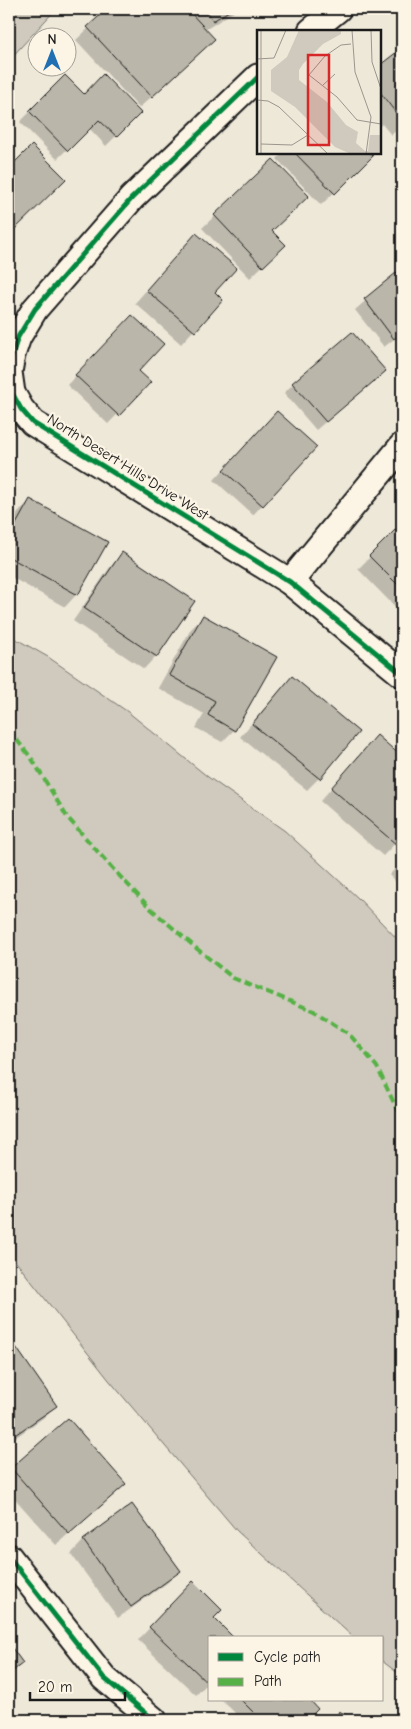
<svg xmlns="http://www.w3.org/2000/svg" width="411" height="1729" viewBox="0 0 411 1729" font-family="'Comic Neue',sans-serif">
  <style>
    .green { fill: #cfcabd; stroke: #76736c }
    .shadow { fill: #0003 }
    .building { fill: #bab6aa; stroke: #1c1c1c }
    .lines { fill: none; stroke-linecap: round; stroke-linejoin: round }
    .minor-casing { stroke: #1c1c1c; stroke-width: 29 }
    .minor { stroke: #fcf5e5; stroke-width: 25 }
    .quiet { stroke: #55b145; stroke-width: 4; stroke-dasharray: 8 4; stroke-linecap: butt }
    .cycleway-casing { stroke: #fcf5e5; stroke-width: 8 }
    .cycleway { stroke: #00873e; stroke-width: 5 }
    .labels { text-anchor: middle; stroke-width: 4.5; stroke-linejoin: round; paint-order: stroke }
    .street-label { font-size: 15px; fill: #1c1c1c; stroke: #fcf5e5 }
    .inset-road { fill: none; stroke: #9a968d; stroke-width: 1 }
    .view { fill: #d62828; fill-opacity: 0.15; stroke: #d62828; stroke-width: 2.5 }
    .inset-edge { fill: none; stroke: #1c1c1c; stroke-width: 2.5 }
  </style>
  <rect width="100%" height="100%" fill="#eee8d9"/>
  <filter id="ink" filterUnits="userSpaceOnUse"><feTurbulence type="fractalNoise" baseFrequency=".02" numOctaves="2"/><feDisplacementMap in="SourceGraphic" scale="10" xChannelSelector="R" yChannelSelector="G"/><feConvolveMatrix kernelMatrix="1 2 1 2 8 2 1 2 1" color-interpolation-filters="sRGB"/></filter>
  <g filter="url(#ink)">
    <!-- green -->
    <g class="green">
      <polygon points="9,9 56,9 9,60"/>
      <polygon points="9,635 48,657 128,712 208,777 285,831 358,898 402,944 402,1676 382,1661 382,1638 354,1638 237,1531 109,1380 9,1253"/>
    </g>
    <!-- shadow -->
    <g class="shadow">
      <polygon points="109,9 136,9 142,16 150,9 238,9 205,30 201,52 139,108 76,40"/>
      <polygon points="402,50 402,126 391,135 382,124 380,126 380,67"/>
      <polygon points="65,77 83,96 139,113 106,146 89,128 57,159 20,122"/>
      <polygon points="32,147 64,179 9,233 9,170"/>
      <polygon points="283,152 368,152 372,156 321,205 277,159"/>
      <polygon points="273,161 271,231 272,257 250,278 202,228"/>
      <polygon points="196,234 213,293 221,300 181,344 135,303"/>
      <polygon points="402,269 402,333 384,347 355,310"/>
      <polygon points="123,326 137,371 149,382 108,424 67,385"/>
      <polygon points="374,380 316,430 284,393 293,384"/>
      <polygon points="267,422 262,505 253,515 214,480"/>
      <polygon points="9,492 14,496 9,502"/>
      <polygon points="30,500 77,594 65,607 9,576 9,529 18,513"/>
      <polygon points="402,525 402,614 358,569"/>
      <polygon points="122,554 156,656 144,669 73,621 110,567"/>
      <polygon points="203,617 234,730 222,742 196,728 204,714 158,688 191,629"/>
      <polygon points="292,678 319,778 307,790 240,737 279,691"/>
      <polygon points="377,737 402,758 402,836 383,856 320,801"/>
      <polygon points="402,862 402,888 389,875"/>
      <polygon points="16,1349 56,1406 43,1418 9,1442 9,1354"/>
      <polygon points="68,1420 124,1484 56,1545 9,1492 9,1472"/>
      <polygon points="132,1506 179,1571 167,1583 118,1618 71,1554 83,1541"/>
      <polygon points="181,1595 212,1619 210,1638 210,1681 196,1695 138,1640"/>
      <polygon points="222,1700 308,1700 317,1709 305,1720 242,1720"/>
    </g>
    <!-- building -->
    <g class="building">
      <polygon points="107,9 137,9 142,14 148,9 187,9 215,39 152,97 87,27"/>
      <polygon points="206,9 232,9 213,21"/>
      <polygon points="402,48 402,121 380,92 380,65"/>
      <polygon points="103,74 141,113 117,137 99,120 68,151 29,111 65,75 84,94"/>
      <polygon points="32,145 66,179 9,235 9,168"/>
      <polygon points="294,152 369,152 373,156 335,194"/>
      <polygon points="273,159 309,196 272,231 286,245 263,267 214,215"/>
      <polygon points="196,233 237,268 215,292 223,300 195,332 146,290"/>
      <polygon points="402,268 402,332 394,339 364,299"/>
      <polygon points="132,315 164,344 139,371 151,382 119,416 75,375"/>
      <polygon points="352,332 386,371 326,422 292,383"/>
      <polygon points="277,411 317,447 263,506 223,470"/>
      <polygon points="30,499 108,542 78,595 9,557 9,537"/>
      <polygon points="402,523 402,589 369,556"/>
      <polygon points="122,552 195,601 157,657 84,608"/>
      <polygon points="203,615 277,657 235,731 208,715 215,701 169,675"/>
      <polygon points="292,676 359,732 320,779 252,724"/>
      <polygon points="377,735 402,757 402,838 397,845 331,788"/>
      <polygon points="16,1347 57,1406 9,1439 9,1352"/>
      <polygon points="68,1418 126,1484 69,1534 11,1468"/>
      <polygon points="132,1504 181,1571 131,1607 83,1540"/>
      <polygon points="193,1581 222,1610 214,1618 234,1638 210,1638 209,1684 149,1627"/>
      <polygon points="9,1644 23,1663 9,1674"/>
      <polygon points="241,1700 310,1700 318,1709 307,1720 261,1720"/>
      <polygon points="339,1711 356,1720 335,1720"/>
    </g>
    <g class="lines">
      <!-- minor casing -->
      <g class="minor-casing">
        <g id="minor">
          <polyline points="311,31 338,9"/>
          <polyline points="258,77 132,198 35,309 18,337 12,355 9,372 12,393 21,409 33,423 290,582 402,674"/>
          <polyline points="290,582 402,446"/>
          <polyline points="9,1557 104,1678 154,1720"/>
        </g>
      </g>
      <!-- minor -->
      <use href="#minor" class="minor"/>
      <!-- quiet -->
      <polyline class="quiet" points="9,730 32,759 67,817 113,869 150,908 196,948 233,978 314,1011 349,1034 364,1051 377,1067 394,1103 402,1116"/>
      <!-- cycleway casing -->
      <g class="cycleway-casing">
        <g id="cycleway">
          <polyline points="258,77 132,198 35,309 18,337 12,355 9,372 12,393 21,409 33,423 290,582 402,674"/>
          <polyline points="9,1557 104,1678 154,1720"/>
        </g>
      </g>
      <!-- cycleway -->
      <use href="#cycleway" class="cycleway"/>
    </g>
  </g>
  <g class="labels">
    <!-- street labels -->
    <g class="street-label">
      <text transform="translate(128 467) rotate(32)" y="5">North Desert Hills Drive West</text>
    </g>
  </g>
  <!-- overview -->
  <g transform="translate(257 30)">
    <rect width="124" height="124" fill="#eee8d9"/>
    <path d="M42,0h42v4l-18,10 -20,20 -4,6v10l28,22 19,23 12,7 -2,11 9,8h3l2,-16h11v19h-30l-16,-7 -40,-40 -24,-16v-21l16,-13z" fill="#cfcabd"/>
    <path class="inset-road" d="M95,0l3,42 16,45 -5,37M114,0l1,32 9,27M94,14l-10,1 -16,11 -16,19 28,22 20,23 24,4M0,29l17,-1 12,-28M66,55l12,-11M0,70l11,1 11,6 49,47M4,114l31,1 16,-10M4,124v-124"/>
    <path class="view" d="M51,25h21v90h-21z"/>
    <rect width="124" height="124" class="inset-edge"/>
  </g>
  <!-- margin -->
  <rect width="411" height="1729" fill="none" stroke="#fcf5e5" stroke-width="30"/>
  <rect x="15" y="15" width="381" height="1699" fill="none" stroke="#1c1c1c" stroke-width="2" filter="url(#ink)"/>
  <!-- legend -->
  <rect x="208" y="1636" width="175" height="65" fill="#fcf5e5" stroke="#a29e95"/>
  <rect x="218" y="1653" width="25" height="8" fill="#00873e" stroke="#a29e95"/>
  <text x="254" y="1662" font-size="15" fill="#1c1c1c">Cycle path</text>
  <rect x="218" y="1678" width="25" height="8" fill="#55b145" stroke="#a29e95"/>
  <text x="254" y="1686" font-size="15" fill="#1c1c1c">Path</text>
  <!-- north arrow -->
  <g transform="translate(52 52)"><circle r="24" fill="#fcf5e5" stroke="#a29e95"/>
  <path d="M0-4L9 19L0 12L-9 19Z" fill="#1f6fb2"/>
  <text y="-8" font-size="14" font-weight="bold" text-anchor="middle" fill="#1c1c1c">N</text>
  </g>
  <!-- scale -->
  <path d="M30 1692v8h95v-8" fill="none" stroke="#1c1c1c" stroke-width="2.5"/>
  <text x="38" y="1692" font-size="15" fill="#1c1c1c" stroke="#fcf5e5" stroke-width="4" paint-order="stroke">20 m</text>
</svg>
